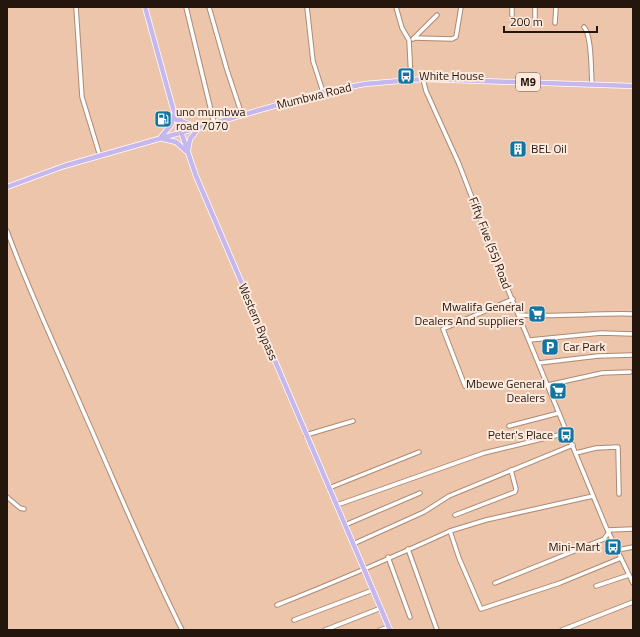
<svg xmlns="http://www.w3.org/2000/svg" width="640" height="637" viewBox="0 0 640 637" font-family="'Titillium Web',sans-serif">
  <style>
    .lines { fill: none; stroke-linecap: round; stroke-linejoin: round }
    .minor-casing { stroke: #ae8972; stroke-width: 5.5 }
    .major-casing { stroke: #fff; stroke-width: 6 }
    .minor { stroke: #fff; stroke-width: 3.5 }
    .major { stroke: #c6b8ee; stroke-width: 4.5 }
    .labels { text-anchor: middle; stroke-width: 4; stroke-linejoin: round; paint-order: stroke }
    .shield { fill: #feeadd; stroke: #65564b; stroke-width: 1 }
    .shield-label { font-size: 11px; font-weight: bold; fill: #24160d }
    .poi-label { font-size: 12px; fill: #24160d; stroke: #feeadd; text-anchor: start }
    .street-label { font-size: 12px; fill: #24160d; stroke: #feeadd }
  </style>
  <rect width="100%" height="100%" fill="#ecc5ab"/>
  <g class="lines">
    <!-- minor casing -->
    <g class="minor-casing">
      <g id="minor">
        <polyline points="76,7 82,97 100,156"/>
        <polyline points="186,7 214,123"/>
        <polyline points="209,7 227,70 242,115"/>
        <polyline points="307,7 313,61 323,92"/>
        <polyline points="396,7 402,28 409,40 411,80"/>
        <polyline points="512,15 512,7"/>
        <polyline points="535,21 535,7"/>
        <polyline points="555,23 556,7"/>
        <path d="M584,27c8,8 7,45 8,57"/>
        <polyline points="414,38 452,39 456,37 461,7"/>
        <polyline points="413,39 437,15"/>
        <polyline points="423,79 426,91 459,164 501,273 606,527 633,583"/>
        <path d="M7,231c23,63 52,123 78,184 32,72 62,145 97,215"/>
        <path d="M520,315c38,2 75,-2 113,-1"/>
        <polyline points="530,340 601,333 633,334"/>
        <polyline points="539,363 598,356 633,355"/>
        <polyline points="548,385 602,373 630,372"/>
        <polyline points="465,386 443,329 513,299"/>
        <polyline points="509,426 559,413"/>
        <polyline points="306,435 353,421"/>
        <polyline points="576,453 596,448 618,447 619,494"/>
        <polyline points="329,488 419,452"/>
        <polyline points="593,496 486,520 450,531 459,558 481,609 560,583 621,558"/>
        <polyline points="7,497 20,508 24,509"/>
        <polyline points="337,505 484,453 567,433"/>
        <polyline points="455,515 515,492 516,489 511,470"/>
        <polyline points="345,525 420,493"/>
        <polyline points="608,530 633,529"/>
        <polyline points="353,544 424,512 449,496 573,445"/>
        <polyline points="408,549 437,630"/>
        <polyline points="618,550 633,547"/>
        <polyline points="388,557 410,617"/>
        <polyline points="495,583 604,539 609,532"/>
        <polyline points="596,586 629,575"/>
        <path d="M277,605c59,-23 116,-48 173,-74"/>
        <polyline points="294,620 373,590"/>
        <polyline points="325,630 381,608"/>
        <polyline points="380,630 389,627"/>
        <polyline points="562,630 633,602"/>
      </g>
    </g>
    <!-- major casing -->
    <g class="major-casing">
      <g id="major">
        <polyline points="145,7 172,105 196,176 390,630"/>
        <polyline points="161,137 171,125 175,114 183,122 198,127"/>
        <polyline points="163,139 176,142 186,151"/>
        <polyline points="188,150 190,139 198,129"/>
        <polyline points="7,187 64,166 323,92 365,84 423,79 633,86"/>
      </g>
    </g>
    <!-- minor -->
    <use href="#minor" class="minor"/>
    <!-- major -->
    <use href="#major" class="major"/>
  </g>
  <!-- icons -->
  <defs>
    <g id="bus-square" transform="scale(0.9)"><rect x="-9" y="-9" width="18" height="18" rx="4" fill="#1075a1" stroke="#feeadd"/><path d="M-5-6H5V4H4V6H2V4H-2V6H-4V4H-5ZM-3.5-4V0h7V-4ZM-3.5 1.2v1.5H-2V1.2ZM2 1.2v1.5H3.5V1.2Z" fill="#fff"/></g>
    <g id="fuel-square" transform="scale(0.9)"><rect x="-9" y="-9" width="18" height="18" rx="4" fill="#1075a1" stroke="#feeadd"/><path d="M-5.5-6h7V0h2V4h1.3V-2.5L3-4.5l.8-.8L6-3V5H2.5V1h-1V6h-7ZM-4.2-4.7v3.2H.2V-4.7Z" fill="#fff"/></g>
    <g id="building-square" transform="scale(0.9)"><rect x="-9" y="-9" width="18" height="18" rx="4" fill="#1075a1" stroke="#feeadd"/><path d="M-4-6H4V6H1V3H-1V6H-4ZM-2.5-4.3h1.7v1.8h-1.7ZM.8-4.3h1.7v1.8H.8ZM-2.5-1h1.7V.8h-1.7ZM.8-1h1.7V.8H.8Z" fill="#fff"/></g>
    <g id="supermarket-square" transform="scale(0.9)"><rect x="-9" y="-9" width="18" height="18" rx="4" fill="#1075a1" stroke="#feeadd"/><path d="M-6-5.5h2.5l.6 2H6L4.5 2H-2.5L-4.4-4H-6ZM-1.5 3.2a1.3 1.3 0 1 0 .1 0ZM3 3.2a1.3 1.3 0 1 0 .1 0Z" fill="#fff"/></g>
    <g id="parking-square" transform="scale(0.9)"><rect x="-9" y="-9" width="18" height="18" rx="4" fill="#1075a1" stroke="#feeadd"/><path d="M-3.5-5.5H1a3.5 3.5 0 0 1 0 7H-1V5.5H-3.5ZM-1-3.4V-.6H.8a1.4 1.4 0 0 0 0-2.8Z" fill="#fff"/></g>
  </defs>
  <g fill-rule="evenodd">
    <use href="#bus-square" x="406" y="76"/>
    <use href="#fuel-square" x="163" y="119"/>
    <use href="#building-square" x="518" y="149"/>
    <use href="#supermarket-square" x="537" y="314"/>
    <use href="#parking-square" x="550" y="347"/>
    <use href="#supermarket-square" x="558" y="391"/>
    <use href="#bus-square" x="566" y="435"/>
    <use href="#bus-square" x="613" y="547"/>
  </g>
  <g class="labels">
    <!-- shield labels -->
    <rect class="shield" x="516" y="73" width="24" height="18" rx="3"/>
    <g class="shield-label">
      <text x="528" y="86">M9</text>
    </g>
    <!-- poi labels -->
    <g class="poi-label">
      <text x="419" y="80">White House</text>
      <text x="176" y="116">uno mumbwa<tspan x="176" dy="14">road 7070</tspan></text>
      <text x="531" y="153">BEL Oil</text>
      <text x="524" y="311" text-anchor="end">Mwalifa General<tspan x="524" dy="14">Dealers And suppliers</tspan></text>
      <text x="563" y="351">Car Park</text>
      <text x="545" y="388" text-anchor="end">Mbewe General<tspan x="545" dy="14">Dealers</tspan></text>
      <text x="553" y="439" text-anchor="end">Peter's Place</text>
      <text x="600" y="551" text-anchor="end">Mini-Mart</text>
    </g>
    <!-- street labels -->
    <g class="street-label">
      <text transform="translate(314 96) rotate(-14)" y="4">Mumbwa Road</text>
      <text transform="translate(490 243) rotate(69)" y="4">Fifty Five (55) Road</text>
      <text transform="translate(258 322) rotate(67)" y="4">Western Bypass</text>
    </g>
  </g>
  <!-- border -->
  <rect width="640" height="637" fill="none" stroke="#24160d" stroke-width="16"/>
  <!-- scale -->
  <path d="M504 26v6h93v-6" fill="none" stroke="#24160d" stroke-width="2"/>
  <text x="510" y="26" font-size="12" fill="#24160d" stroke="#feeadd" stroke-width="3" paint-order="stroke">200 m</text>
</svg>
